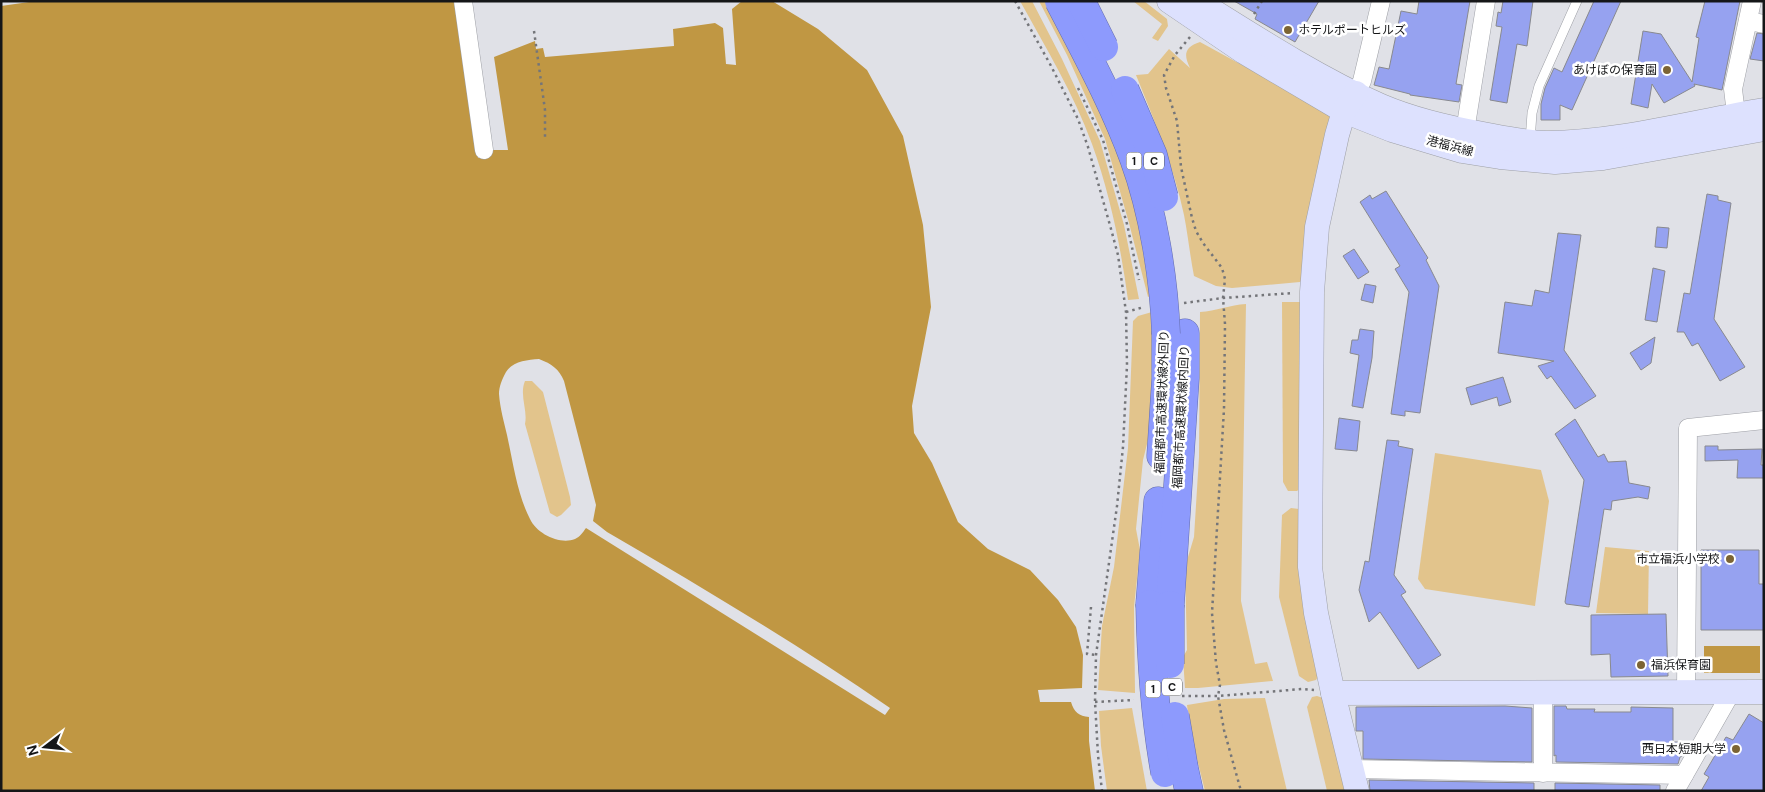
<svg xmlns="http://www.w3.org/2000/svg" width="1765" height="792" viewBox="0 0 1765 792" font-family="'DM Sans','Noto Sans JP',sans-serif">
  <style>
    .green { fill: #e2c48c }
    .water { fill: #c09743; fill-rule: evenodd }
    .building { fill: #96a2f0; stroke: #88898f }
    .lines { fill: none; stroke-linecap: round; stroke-linejoin: round }
    .lane-casing { stroke: #9ea0a6; stroke-width: 10 }
    .street-casing { stroke: #9ea0a6; stroke-width: 19 }
    .secondary-casing { stroke: #9ea0a6; stroke-width: 25 }
    .highway-casing { stroke: #636cad; stroke-width: 29 }
    .path { stroke: #747579; stroke-width: 2.5; stroke-dasharray: 2.5 4; stroke-linecap: butt }
    .lane { stroke: #fff; stroke-width: 9 }
    .street { stroke: #fff; stroke-width: 18 }
    .secondary { stroke: #dde1fe; stroke-width: 24 }
    .highway { stroke: #8d9afd; stroke-width: 28 }
    .highway-bridge-casing { stroke: #636cad; stroke-width: 29; stroke-linecap: butt }
    .highway-bridge { stroke: #8d9afd; stroke-width: 28 }
    .poi-dot { fill: #7c6434; stroke: #fff; stroke-width: 2 }
    .labels { text-anchor: middle; stroke-width: 5; stroke-linejoin: round; paint-order: stroke }
    .shield { fill: #fff; stroke: #5b5c5d; stroke-width: 1 }
    .shield-label { font-size: 11px; font-weight: bold; fill: #151618 }
    .poi-label { font-size: 12px; fill: #151618; stroke: #fff; text-anchor: end }
    .street-label { font-size: 12px; fill: #151618; stroke: #fff }
  </style>
  <rect width="100%" height="100%" fill="#e0e1e7"/>
  <!-- green -->
  <g class="green">
    <path d="M1020,1h12l30,58 38,82 24,84 15,74 -11,1c-7,-52 -18,-106 -36,-156 -18,-50 -46,-96 -72,-143z"/>
    <polygon points="1039,1 1047,1 1095,89 1128,179 1138,219 1150,296 1148,297 1129,223 1105,139 1067,55"/>
    <polygon points="1133,1 1144,1 1167,19 1168,26 1158,41 1152,38 1162,24"/>
    <path d="M1200,42l126,69 7,9 -26,156 -7,6 -68,6 -16,-2 -22,-10c-4,-20 -6,-41 -10,-61 -10,-48 -30,-95 -48,-140l12,-1 21,-25 21,19c-7,-14 -5,-21 10,-26z"/>
    <polygon points="1282,302 1301,302 1302,487 1297,491 1288,491 1283,482"/>
    <path d="M1246,304l-5,297 14,63 12,-2 6,19 -75,7h-13l-2,-31 4,-7 -2,-83 9,-30 5,-80 1,-145c16,-1 30,-7 46,-8z"/>
    <polygon points="1152,312 1151,428 1143,460 1136,529 1140,550 1134,607 1135,693 1098,690 1102,626 1114,567 1128,448 1133,321 1138,316"/>
    <path d="M525,381h7l11,11 27,105 1,8 -10,10 -4,2 -7,-4 -25,-89c3,-14 -6,-29 0,-43z"/>
    <polygon points="1435,453 1541,470 1549,501 1535,606 1425,589 1418,579"/>
    <polygon points="1291,508 1299,509 1320,673 1316,680 1308,682 1299,676 1279,597 1282,515"/>
    <polygon points="1605,547 1649,551 1648,614 1596,613"/>
    <polygon points="1317,696 1323,698 1349,791 1327,791 1307,707 1312,697"/>
    <polygon points="1265,698 1287,791 1205,791 1191,735 1187,705 1224,699"/>
    <polygon points="1132,708 1147,791 1107,791 1101,746 1099,711"/>
  </g>
  <!-- water -->
  <g class="water">
    <path d="M36,1h420l22,157 13,-2v-6h17l-14,-93 41,-16 1,8 7,-1 2,9 129,-11 -1,-17 42,-6 8,5 3,36 10,1 -4,-56 10,-8h30l46,28 49,41 36,66 20,89 8,82 -19,99 2,27 18,30 26,59 30,27 42,21 28,30 18,27 7,28 -1,33 -44,2 2,12h31c3,10 8,14 18,15v24l6,50h-1094v-785zM539,359c13,5 20,10 25,22l32,124 -3,16 14,11c96,56 192,113 283,176l-5,7 -299,-187c-3,4 -6,9 -11,11 -15,6 -38,-5 -45,-20 -13,-25 -17,-57 -23,-84 -3,-13 -7,-27 -8,-41 0,-7 3,-15 7,-22 7,-11 21,-12 33,-13z"/>
    <rect x="1704" y="646" width="56" height="27"/>
  </g>
  <!-- building -->
  <g class="building">
    <polygon points="1234,1 1319,1 1295,42 1255,19 1257,14"/>
    <polygon points="1419,1 1470,1 1456,84 1462,85 1459,102 1410,95 1410,94 1374,85 1379,67 1389,69 1401,11 1417,14"/>
    <polygon points="1503,1 1533,1 1527,46 1517,44 1507,103 1490,100 1502,27 1496,26 1498,12 1501,13"/>
    <polygon points="1594,1 1621,1 1572,110 1560,105 1560,120 1541,120 1541,104 1545,88 1554,68 1562,72"/>
    <polygon points="1705,1 1740,1 1722,90 1694,84 1695,86 1664,103 1652,84 1648,108 1631,104 1643,31 1661,34 1692,82 1699,38 1696,37"/>
    <polygon points="1757,33 1764,34 1764,61 1750,59"/>
    <polygon points="1386,191 1428,258 1426,260 1439,286 1420,413 1405,411 1405,416 1391,414 1409,292 1395,269 1400,266 1360,202 1370,195 1372,199"/>
    <polygon points="1707,194 1718,196 1718,200 1731,203 1714,319 1745,367 1720,381 1698,343 1692,346 1684,332 1677,332 1684,293 1690,294"/>
    <polygon points="1657,227 1669,228 1667,248 1655,247"/>
    <polygon points="1558,233 1581,235 1564,350 1596,396 1575,409 1551,376 1547,379 1538,366 1554,361 1498,353 1505,302 1532,306 1535,290 1549,293"/>
    <polygon points="1354,249 1369,272 1358,279 1343,256"/>
    <polygon points="1653,268 1665,271 1657,322 1645,320"/>
    <polygon points="1365,284 1376,286 1373,303 1361,300"/>
    <polygon points="1360,329 1374,331 1372,358 1363,408 1352,406 1359,355 1350,353 1352,340 1358,340"/>
    <polygon points="1655,337 1651,363 1641,370 1630,353"/>
    <polygon points="1503,377 1511,402 1499,406 1497,397 1471,405 1466,388"/>
    <polygon points="1339,418 1360,421 1357,451 1335,449"/>
    <polygon points="1575,419 1598,457 1604,454 1608,462 1626,461 1629,483 1650,487 1648,499 1638,497 1612,501 1611,510 1604,509 1589,607 1566,604 1565,602 1584,480 1555,434"/>
    <polygon points="1387,440 1399,441 1398,446 1413,449 1394,575 1406,592 1401,595 1441,655 1418,669 1380,612 1369,622 1359,590 1365,561 1369,562"/>
    <polygon points="1705,446 1718,446 1718,450 1762,449 1761,465 1764,465 1764,478 1737,478 1738,460 1705,461"/>
    <polygon points="1701,550 1759,550 1759,584 1764,584 1764,630 1701,630"/>
    <polygon points="1666,614 1668,676 1611,677 1610,654 1591,655 1591,615"/>
    <polygon points="1554,706 1566,706 1567,709 1595,709 1594,712 1631,712 1631,707 1673,708 1673,742 1683,742 1684,755 1680,757 1678,764 1556,762 1556,755 1554,756"/>
    <polygon points="1356,707 1505,706 1532,708 1532,762 1363,759 1363,731 1356,731"/>
    <polygon points="1749,714 1764,723 1764,791 1701,791 1709,777 1704,774 1726,737 1733,740"/>
    <polygon points="1369,780 1534,783 1534,791 1370,791"/>
    <polygon points="1555,783 1660,785 1660,791 1555,791"/>
  </g>
  <g class="lines">
    <!-- lane casing -->
    <g class="lane-casing">
      <polyline id="lane" points="1530,141 1532,113 1539,86 1577,1"/>
    </g>
    <!-- street casing -->
    <g class="street-casing">
      <g id="street">
        <polyline points="463,1 484,150"/>
        <polyline points="1748,21 1764,24"/>
        <polyline points="1356,93 1362,81 1381,1"/>
        <polyline points="1736,114 1733,89 1752,1"/>
        <polyline points="1465,131 1486,1"/>
        <polyline points="1686,691 1688,428 1764,420"/>
        <polyline points="1543,692 1543,773"/>
        <polyline points="1351,769 1684,775"/>
        <polyline points="1675,791 1732,691"/>
      </g>
    </g>
    <!-- secondary casing -->
    <g class="secondary-casing">
      <g id="secondary">
        <polyline points="1169,1 1244,52 1344,111 1392,130 1462,151 1500,157 1555,162 1603,158 1764,129"/>
        <path d="M1197,1c59,37 121,77 184,105 33,14 68,22 102,28 21,4 43,9 64,9 73,-1 145,-21 217,-33"/>
        <polyline points="1356,93 1344,111 1337,135 1317,227 1312,292 1310,567 1316,613 1333,693 1357,791"/>
        <polyline points="1333,693 1764,692"/>
      </g>
    </g>
    <!-- highway casing -->
    <g class="highway-casing">
      <g id="highway">
        <polyline points="1161,456 1166,379 1166,334"/>
        <polyline points="1150,604 1158,501"/>
        <polyline points="1170,605 1185,378 1185,333"/>
        <polyline points="1184,768 1189,791"/>
      </g>
    </g>
    <!-- path -->
    <g class="path">
      <polyline points="1015,1 1050,64 1078,119 1088,147 1111,229 1118,255 1126,312 1127,365 1123,447 1117,506 1096,655 1095,702 1098,755 1102,791"/>
      <polyline points="1254,14 1262,1"/>
      <polyline points="534,31 545,110 545,137"/>
      <polyline points="1190,37 1175,55 1164,75 1166,88 1177,121 1181,167 1192,218 1196,231 1203,243 1222,268 1225,279 1223,298 1225,324 1224,409 1212,613 1216,663 1220,685 1218,696 1224,730 1241,791"/>
      <polyline points="1078,88 1103,140 1127,224 1139,280"/>
      <polyline points="1184,303 1223,298 1293,293"/>
      <polyline points="1126,312 1144,307"/>
      <polyline points="1091,607 1087,654 1096,655"/>
      <polyline points="1182,696 1218,696 1302,689 1314,690"/>
      <polyline points="1095,702 1134,700"/>
    </g>
    <!-- lane -->
    <use href="#lane" class="lane"/>
    <!-- street -->
    <use href="#street" class="street"/>
    <!-- secondary -->
    <use href="#secondary" class="secondary"/>
    <!-- highway -->
    <use href="#highway" class="highway"/>
    <!-- highway-bridge casing -->
    <g class="highway-bridge-casing">
      <g id="highway-bridge">
        <path d="M1059,1c27,52 55,103 75,158 19,52 30,119 32,175"/>
        <polyline points="1081,1 1104,47"/>
        <polyline points="1125,90 1153,155 1164,197"/>
        <path d="M1150,604c1,57 5,113 15,169"/>
        <polyline points="1170,605 1170,664"/>
        <polyline points="1175,716 1184,768"/>
      </g>
    </g>
    <!-- highway-bridge -->
    <use href="#highway-bridge" class="highway-bridge"/>
  </g>
  <!-- markers -->
  <g class="poi-dot">
    <circle cx="1288" cy="30" r="5"/>
    <circle cx="1667" cy="70" r="5"/>
    <circle cx="1730" cy="559" r="5"/>
    <circle cx="1641" cy="665" r="5"/>
    <circle cx="1736" cy="749" r="5"/>
  </g>
  <g class="labels">
    <!-- shield labels -->
    <g class="shield">
      <rect x="1126.5" y="152.5" width="15" height="17" rx="4"/>
      <rect x="1144" y="152.5" width="20" height="17" rx="4"/>
      <rect x="1162" y="678.5" width="20" height="17" rx="4"/>
      <rect x="1145.5" y="680.5" width="15" height="17" rx="4"/>
    </g>
    <g class="shield-label">
      <text x="1134" y="165">1</text>
      <text x="1154" y="165">C</text>
      <text x="1172" y="691">C</text>
      <text x="1153" y="693">1</text>
    </g>
    <!-- poi labels -->
    <g class="poi-label">
      <text x="1298" y="34" text-anchor="start">ホテルポートヒルズ</text>
      <text x="1657" y="74">あけぼの保育園</text>
      <text x="1720" y="563">市立福浜小学校</text>
      <text x="1651" y="669" text-anchor="start">福浜保育園</text>
      <text x="1726" y="753">西日本短期大学</text>
    </g>
    <!-- street labels -->
    <g class="street-label">
      <text transform="translate(1450 146) rotate(15)" y="4">港福浜線</text>
      <text transform="translate(1162 402) rotate(-88)" y="4">福岡都市高速環状線外回り</text>
      <text transform="translate(1181 417) rotate(-87)" y="4">福岡都市高速環状線内回り</text>
    </g>
  </g>
  <!-- border -->
  <rect width="1765" height="792" fill="none" stroke="#151618" stroke-width="5"/>
  <!-- north arrow -->
  <g transform="translate(45 747) rotate(254)" stroke="#ffffff" stroke-width="4" paint-order="stroke">
  <path d="M0-4L9 19L0 12L-9 19Z" fill="#151618"/>
  <text y="-8" font-size="14" font-weight="bold" text-anchor="middle" fill="#151618">N</text>
  </g>
</svg>
